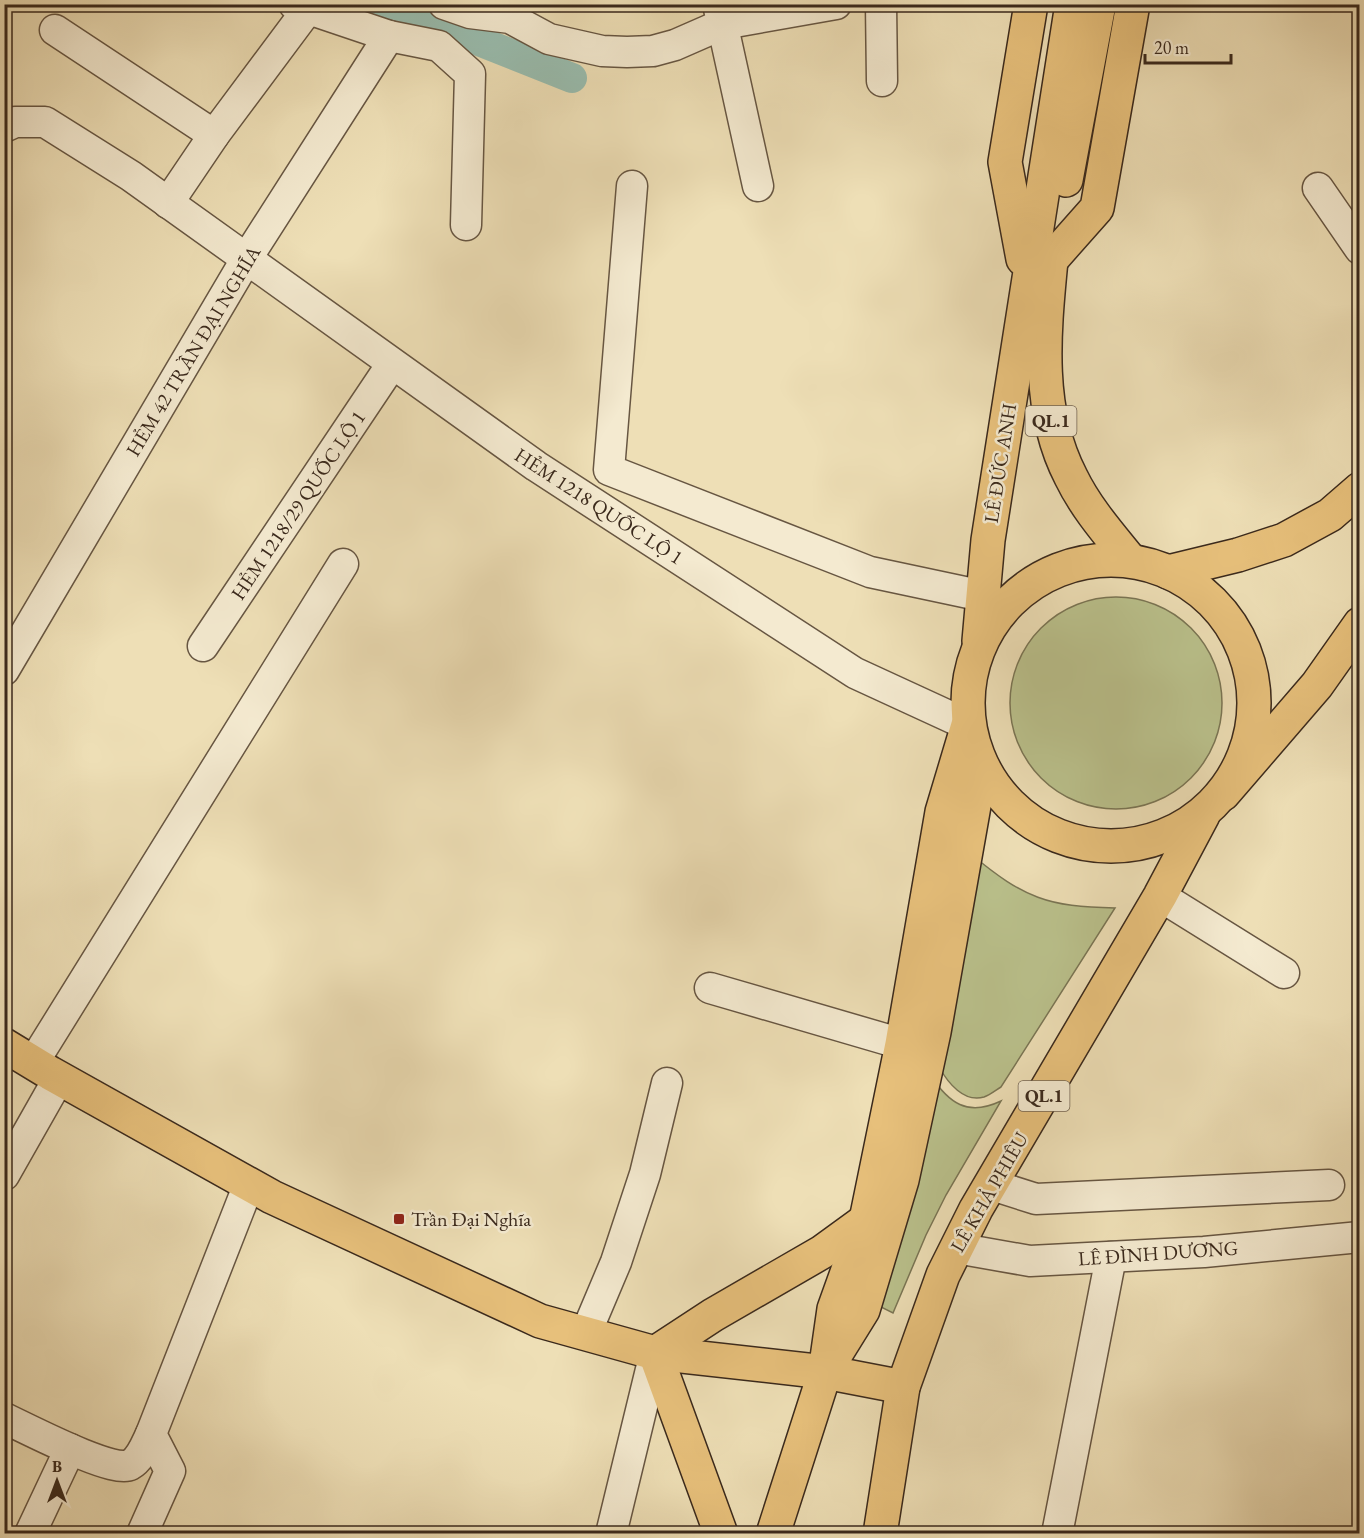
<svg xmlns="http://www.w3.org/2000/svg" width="1364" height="1538" viewBox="0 0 1364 1538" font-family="'EB Garamond',serif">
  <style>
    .green { fill: #bac18c; stroke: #7a7554; stroke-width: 1.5 }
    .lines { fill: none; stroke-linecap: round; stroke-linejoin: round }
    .canal { stroke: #99bdaf; stroke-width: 30 }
    .minor-casing { stroke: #675642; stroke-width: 33 }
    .major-casing { stroke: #3a291c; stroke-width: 36 }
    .highway-casing { stroke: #3a291c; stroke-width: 36 }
    .minor { stroke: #f4ead0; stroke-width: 30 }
    .major { stroke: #e7c07b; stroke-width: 33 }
    .highway { stroke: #e7c07b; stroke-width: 33 }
    .poi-dot { fill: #8f2418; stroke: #f4ead0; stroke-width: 2 }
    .labels { text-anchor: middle; stroke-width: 5; stroke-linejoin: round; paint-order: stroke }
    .shield { fill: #f4ead0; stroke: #726352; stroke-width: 1.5 }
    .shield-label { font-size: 18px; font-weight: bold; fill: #3a291c }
    .street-label { font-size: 20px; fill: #3a291c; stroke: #f4ead0 }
    .poi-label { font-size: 20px; fill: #3a291c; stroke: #f4ead0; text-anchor: start }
  </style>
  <rect width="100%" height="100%" fill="#eedfb6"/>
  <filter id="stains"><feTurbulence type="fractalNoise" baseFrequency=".00333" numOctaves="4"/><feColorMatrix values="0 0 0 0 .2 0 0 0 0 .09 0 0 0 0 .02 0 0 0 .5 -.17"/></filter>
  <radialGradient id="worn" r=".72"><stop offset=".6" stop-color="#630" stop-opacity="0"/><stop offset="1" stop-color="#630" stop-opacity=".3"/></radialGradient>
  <!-- green -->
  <g class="green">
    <circle cx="1116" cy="703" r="106"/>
    <path d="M972,855c52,43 76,52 143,53l-114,179c-5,3 -11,8 -17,10 -20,6 -36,-14 -45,-30z"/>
    <path d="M930,1075c19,28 37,42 71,26l-55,94 -20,40 -33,78 -12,-6 -3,-6z"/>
  </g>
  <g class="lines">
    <!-- canal -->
    <polyline class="canal" points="367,4 446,28 572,78"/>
    <!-- minor casing -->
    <g class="minor-casing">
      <g id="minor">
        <polyline points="294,4 389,36 439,46 470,74 466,225"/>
        <polyline points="444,4 470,13 510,18 549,39 602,51 627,52 653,51 675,45 723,24 836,4"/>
        <polyline points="718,4 758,186"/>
        <polyline points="881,4 882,81"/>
        <polyline points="55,30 214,135"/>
        <polyline points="4,127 15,122 45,122 131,176 536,466 855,673 968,725"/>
        <polyline points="632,186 609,470 870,572 983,596"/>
        <polyline points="1318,188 1360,249"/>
        <polyline points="168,203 214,135 308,9"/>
        <polyline points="203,646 392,364"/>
        <polyline points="4,670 247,258 389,36"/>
        <polyline points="1160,896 1284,973"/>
        <polyline points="710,988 902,1044"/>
        <polyline points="33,1063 343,564"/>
        <polyline points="4,1175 59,1078"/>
        <polyline points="992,1185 1036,1199 1329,1185"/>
        <polyline points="956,1248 1030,1261 1204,1252 1360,1237"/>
        <polyline points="586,1333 616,1262 645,1174 667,1083"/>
        <path d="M4,1418c20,9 109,56 126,47 11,-6 16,-21 21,-31"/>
        <polyline points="30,1534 70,1449"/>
        <polyline points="142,1534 170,1471 151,1434 249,1184"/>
        <polyline points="611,1534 655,1353"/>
        <polyline points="1057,1534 1111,1257"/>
      </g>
    </g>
    <!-- major casing -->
    <g class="major-casing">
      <g id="major">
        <polyline points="1168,572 1238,555 1284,540 1330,515 1360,489"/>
        <polyline points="1223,794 1317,685 1360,624"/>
        <polyline points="4,1045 50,1073 272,1197 540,1321 655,1353 825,1372 903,1387"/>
      </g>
    </g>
    <!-- highway casing -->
    <g class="highway-casing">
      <g id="highway">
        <polyline points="1066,180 1099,4"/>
        <polyline points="1023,259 1005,162 1031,4"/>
        <path d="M1051,260c-7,73 -15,150 20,217 15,31 38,57 59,83"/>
        <polyline points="1051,260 1097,208 1133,4"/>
        <circle cx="1111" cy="703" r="143"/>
        <polyline points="979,641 988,540 1072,4"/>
        <polyline points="832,1360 863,1310 902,1180 934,1032 981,766"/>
        <polyline points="721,1534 655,1353 713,1315 822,1252 866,1220"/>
        <polyline points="773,1534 825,1372 834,1309 866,1220 902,1044 942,812 968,725"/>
        <polyline points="880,1534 903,1387 943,1275 976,1209 1160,896 1203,815"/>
      </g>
    </g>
    <!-- minor -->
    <use href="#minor" class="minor"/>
    <!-- major -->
    <use href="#major" class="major"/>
    <!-- highway -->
    <use href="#highway" class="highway"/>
  </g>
  <!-- markers -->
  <rect class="poi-dot" x="393" y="1213" width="12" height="12" rx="3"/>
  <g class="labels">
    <!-- shield labels -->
    <g class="shield">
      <rect x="1025.5" y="406" width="51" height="30" rx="4.5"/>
      <rect x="1018.5" y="1081" width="51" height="30" rx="4.5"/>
    </g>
    <g class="shield-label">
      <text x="1051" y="427">QL.1</text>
      <text x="1044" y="1102">QL.1</text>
    </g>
    <!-- street labels -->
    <g class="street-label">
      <text transform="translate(193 351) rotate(-59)" y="7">HẺM 42 TRẦN ĐẠI NGHĨA</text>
      <text transform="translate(1000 463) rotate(-81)" y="7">LÊ ĐỨC ANH</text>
      <text transform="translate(298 505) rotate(-56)" y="7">HẺM 1218/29 QUỐC LỘ 1</text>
      <text transform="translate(599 506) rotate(33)" y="7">HẺM 1218 QUỐC LỘ 1</text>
      <text transform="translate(989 1192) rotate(-60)" y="7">LÊ KHẢ PHIÊU</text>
      <text transform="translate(1158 1253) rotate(-4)" y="7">LÊ ĐÌNH DƯƠNG</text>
    </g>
    <!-- poi labels -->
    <g class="poi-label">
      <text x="411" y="1226">Trần Đại Nghĩa</text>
    </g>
  </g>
  <!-- margin -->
  <rect width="1364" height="1538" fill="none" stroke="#eedfb6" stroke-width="24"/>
  <rect x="6" y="6" width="1352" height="1526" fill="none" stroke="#3a291c" stroke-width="3"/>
  <rect x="12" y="12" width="1340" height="1514" fill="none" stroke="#3a291c" stroke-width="1.5"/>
  <!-- north arrow -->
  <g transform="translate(57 1481)" stroke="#f4ead0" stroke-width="4.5" paint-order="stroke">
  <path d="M0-4.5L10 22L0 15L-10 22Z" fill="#3a291c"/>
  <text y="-9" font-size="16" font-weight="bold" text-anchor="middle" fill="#3a291c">B</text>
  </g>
  <!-- scale -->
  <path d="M1145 54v9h86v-9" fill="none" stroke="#3a291c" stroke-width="3"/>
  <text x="1154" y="54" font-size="18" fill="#3a291c" stroke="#f4ead0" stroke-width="4.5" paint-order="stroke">20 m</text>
  <rect width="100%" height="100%" filter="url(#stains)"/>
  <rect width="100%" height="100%" fill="url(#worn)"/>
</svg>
